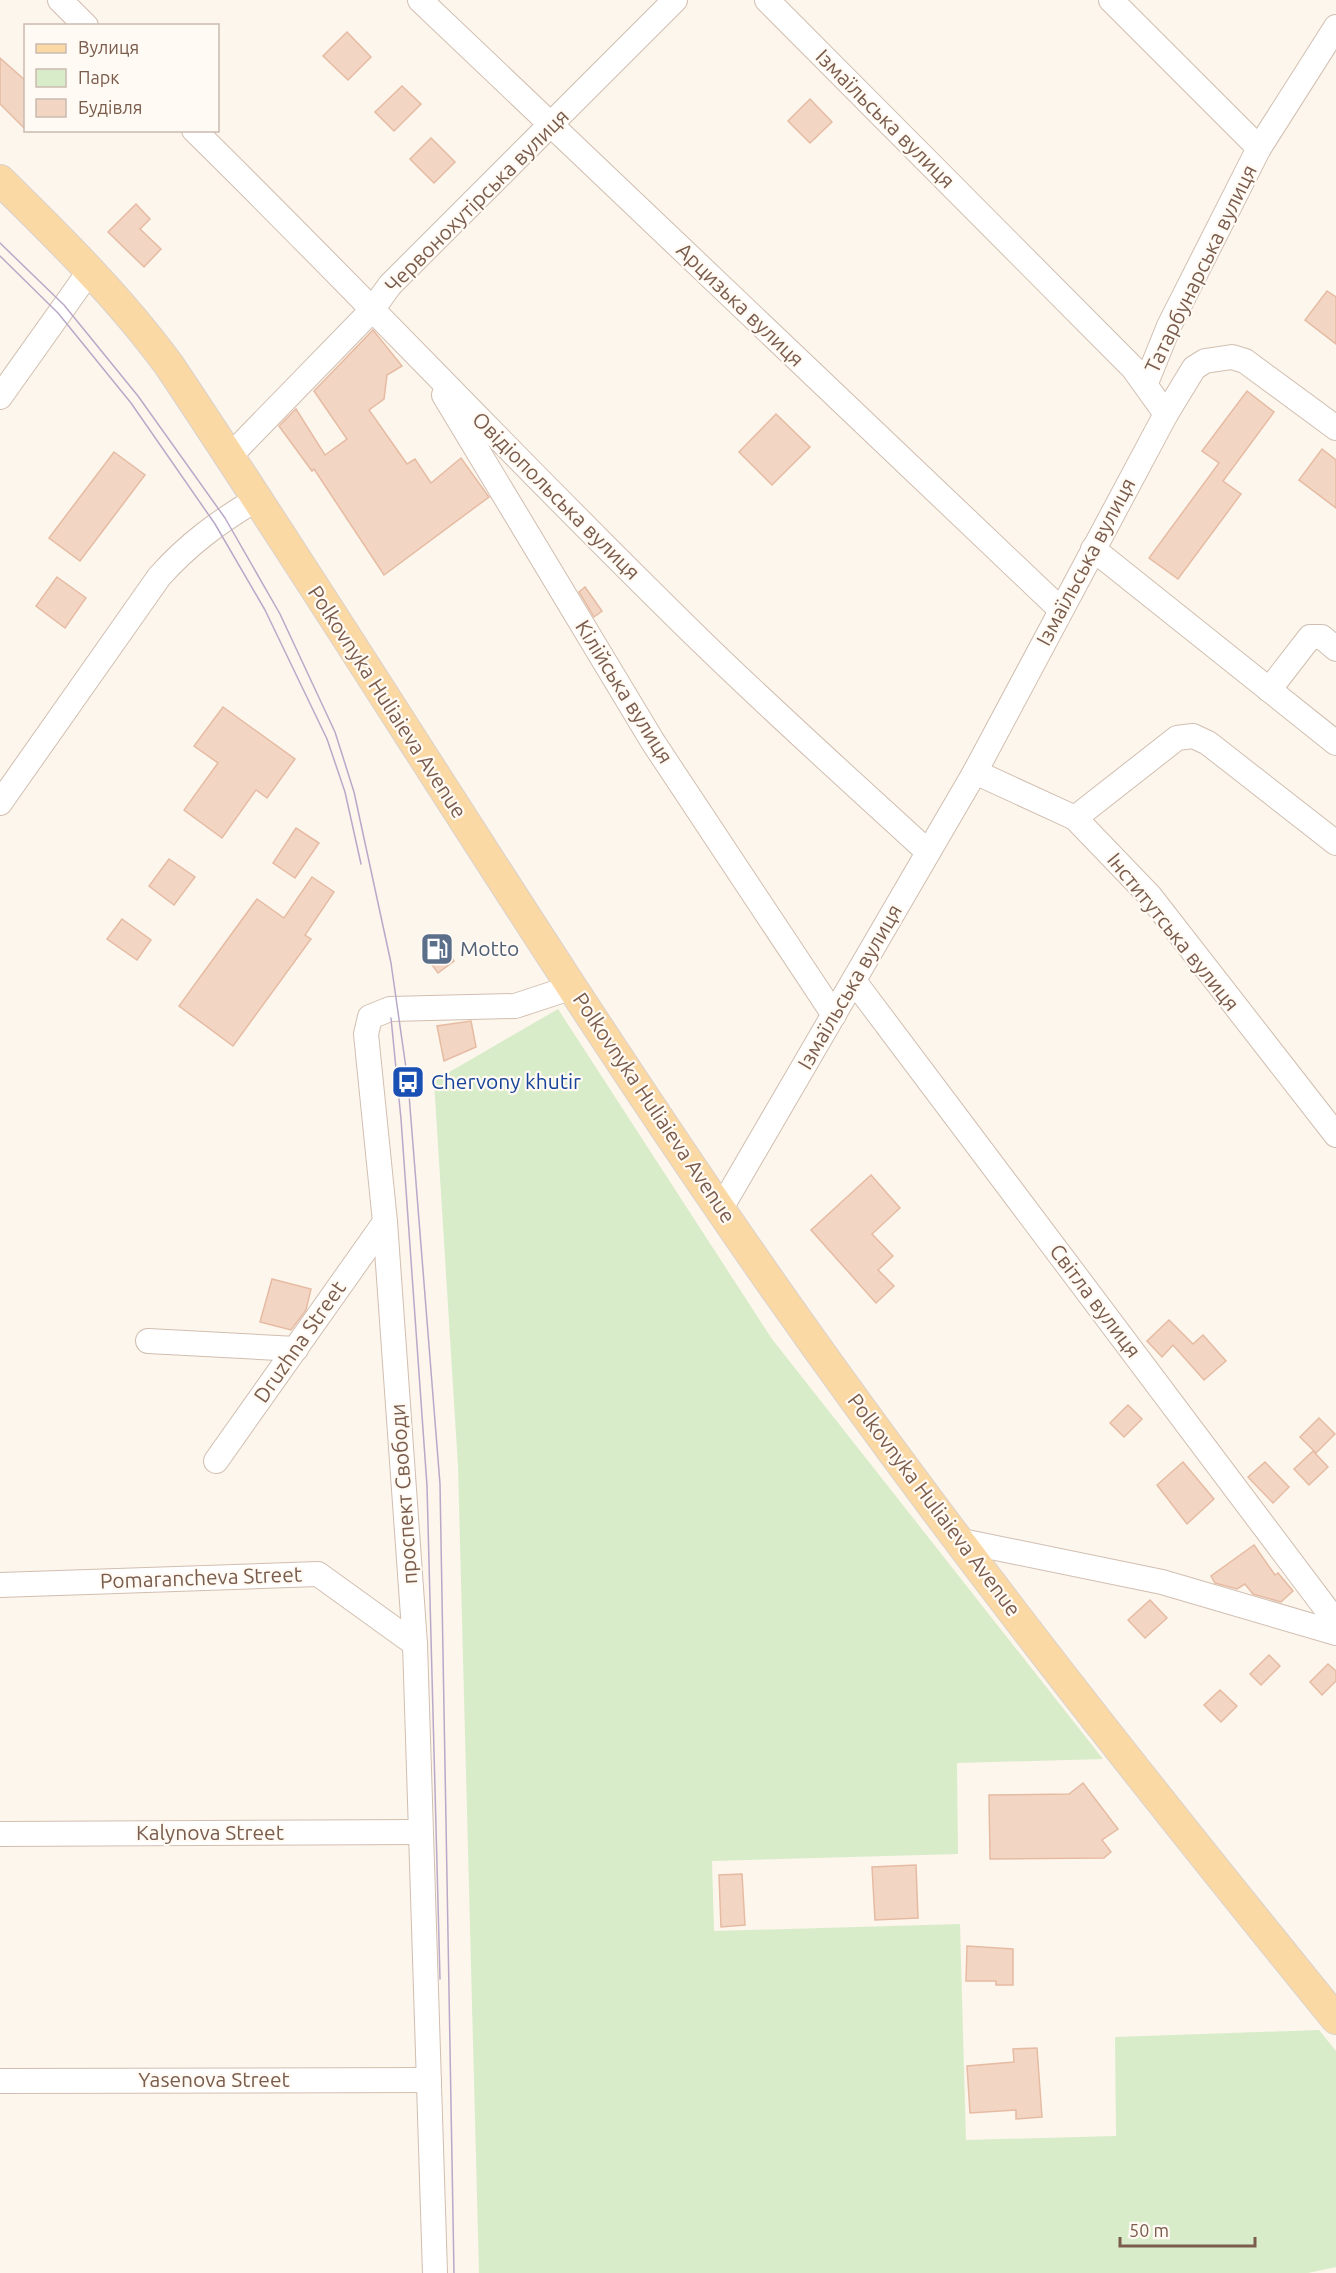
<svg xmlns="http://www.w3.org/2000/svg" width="1336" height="2273" viewBox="0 0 1336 2273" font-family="Ubuntu,sans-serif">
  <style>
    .green { fill: #d8ecc9 }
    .building { fill: #f3d5c3; stroke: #e6bba3; stroke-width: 1.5 }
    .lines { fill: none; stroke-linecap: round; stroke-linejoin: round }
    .minor-casing { stroke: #d1beb0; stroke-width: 26 }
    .major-casing { stroke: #dad1cd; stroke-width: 32 }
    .minor { stroke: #fff; stroke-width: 24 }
    .major { stroke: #fbd9a5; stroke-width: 30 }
    .tram { stroke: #b9a8c9; stroke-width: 1.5 }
    .labels { text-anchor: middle; stroke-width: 4.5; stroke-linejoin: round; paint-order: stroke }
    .street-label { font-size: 21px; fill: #7a5c4d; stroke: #fffaf3 }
    .service-label { font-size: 21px; fill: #4e5e75; stroke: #fffaf3; text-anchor: start }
    .transit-label { font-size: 21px; fill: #164399; stroke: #fffaf3; text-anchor: start }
  </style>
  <rect width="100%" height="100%" fill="#fdf6ec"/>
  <!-- green -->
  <polygon class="green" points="558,1009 772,1339 1103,1759 957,1763 958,1854 712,1861 714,1931 960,1924 966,2140 1116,2136 1115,2037 1319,2030 1336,2051 1336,2267 1308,2273 479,2273 458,1466 434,1081"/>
  <!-- building -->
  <g class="building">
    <polygon points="347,32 371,57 348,80 323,56"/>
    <polygon points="0,58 26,81 26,130 0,104"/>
    <polygon points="402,86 421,104 394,131 375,112"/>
    <polygon points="810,99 832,122 810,143 788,121"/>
    <polygon points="431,138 455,162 434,183 410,159"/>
    <polygon points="136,204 150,219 140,229 161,249 144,267 108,232"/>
    <polygon points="1327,291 1336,297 1336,344 1305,320"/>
    <polygon points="373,330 402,366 387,375 384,399 369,410 407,464 415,459 431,483 461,458 489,497 384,575 314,469 312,471 279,426 296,409 325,455 347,439 314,391"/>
    <polygon points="1247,391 1274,412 1223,481 1241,494 1178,579 1149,558 1219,463 1202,451"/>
    <polygon points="776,414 810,447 772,485 739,452"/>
    <polygon points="1322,449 1336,460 1336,508 1299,480"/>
    <polygon points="114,452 145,475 80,561 49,538"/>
    <polygon points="57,577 86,598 65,628 36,606"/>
    <polygon points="585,587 602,611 594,617 579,592"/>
    <polygon points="223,707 295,759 267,798 256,790 222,838 184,810 218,763 194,746"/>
    <polygon points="296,828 319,843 295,878 273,863"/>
    <polygon points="169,859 195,877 174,905 149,886"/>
    <polygon points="312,877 334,892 305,935 311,939 233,1046 179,1006 257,899 284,918"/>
    <polygon points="122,919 151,940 137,960 107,939"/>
    <polygon points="444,946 454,961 438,973 427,958"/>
    <polygon points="471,1021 476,1047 444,1061 437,1026"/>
    <polygon points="871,1175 900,1208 872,1234 893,1256 878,1270 894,1286 876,1303 811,1230"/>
    <polygon points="272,1279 311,1289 306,1310 291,1330 260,1322"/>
    <polygon points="1169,1320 1193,1344 1203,1335 1226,1361 1204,1380 1173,1345 1162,1357 1147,1341"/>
    <polygon points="1128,1405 1142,1419 1124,1437 1110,1423"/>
    <polygon points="1319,1418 1335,1434 1316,1453 1300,1437"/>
    <polygon points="1313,1451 1328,1467 1309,1485 1294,1469"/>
    <polygon points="1183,1462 1214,1499 1187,1524 1157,1485"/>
    <polygon points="1265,1462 1289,1487 1273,1503 1248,1477"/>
    <polygon points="1254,1545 1275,1575 1278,1573 1293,1591 1281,1602 1253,1594 1245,1584 1237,1589 1215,1583 1211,1576"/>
    <polygon points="1150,1600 1167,1618 1145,1638 1128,1620"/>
    <polygon points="1269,1655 1280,1666 1261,1685 1250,1674"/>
    <polygon points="1328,1664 1336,1671 1336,1681 1322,1695 1310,1682"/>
    <polygon points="1220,1690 1237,1706 1221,1722 1204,1705"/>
    <polygon points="1083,1783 1118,1829 1102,1840 1111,1852 1104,1858 990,1859 989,1795 1069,1794"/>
    <polygon points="916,1865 918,1918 875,1920 872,1867"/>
    <polygon points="742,1874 745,1925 721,1927 719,1875"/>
    <polygon points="967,1946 1013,1949 1013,1985 996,1985 996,1981 966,1981"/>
    <polygon points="1037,2048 1042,2117 1016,2119 1016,2110 970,2113 967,2066 1014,2062 1013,2049"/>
  </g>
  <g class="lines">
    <!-- minor casing -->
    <g class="minor-casing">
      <g id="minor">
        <polyline points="60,0 86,26"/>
        <polyline points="420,0 1061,610"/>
        <polyline points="767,0 1133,368 1166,414"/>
        <polyline points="1111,0 1259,148 1169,326 1146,383"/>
        <path d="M194,130c172,169 337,346 510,514 73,71 149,139 224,208"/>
        <polyline points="1259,148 1336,27"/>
        <polyline points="444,395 653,742 834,1015"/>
        <polyline points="0,397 91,269"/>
        <polyline points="230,456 372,310 390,285 675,0"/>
        <polyline points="1093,549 1336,743"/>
        <polyline points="1269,690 1310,637 1322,637 1336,649"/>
        <polyline points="975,772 1075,818 1150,896 1336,1135"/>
        <path d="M0,803l159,-226c29,-33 61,-56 98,-78"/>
        <polyline points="1075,818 1177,738 1193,736 1208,743 1336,843"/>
        <polyline points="854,981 1336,1622"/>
        <polyline points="720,1210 975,772 1166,414 1194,368 1205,361 1232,357 1245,361 1336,428"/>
        <polyline points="148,1341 296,1349"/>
        <polyline points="216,1461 385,1222"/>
        <polyline points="957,1540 1162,1582 1336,1633"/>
        <polyline points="0,1585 318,1574 415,1644"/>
        <polyline points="0,1834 419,1832"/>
        <polyline points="0,2081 429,2080"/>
        <polyline points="435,2273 415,1644 385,1222 366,1034 370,1017 390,1009 515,1006 573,987"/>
      </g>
    </g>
    <!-- major casing -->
    <g class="major-casing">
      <path id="major" d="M0,180c60,59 119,117 169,185 187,280 361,567 551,844 191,280 402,547 616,810"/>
    </g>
    <!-- minor -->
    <use href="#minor" class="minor"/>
    <!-- major -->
    <use href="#major" class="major"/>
    <!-- tram -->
    <g class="tram">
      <polyline points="0,243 64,305 138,396 225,518 280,614 335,732 354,792 391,963 408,1082 440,1484 454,2273"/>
      <polyline points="0,256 58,313 131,403 215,524 265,610 327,739 345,792 361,864"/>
      <polyline points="391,1018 401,1119 427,1486 440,1979"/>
    </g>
  </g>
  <!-- icons -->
  <defs>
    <g id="fuel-square" transform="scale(1.725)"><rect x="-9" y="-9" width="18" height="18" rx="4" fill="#5c6f8a" stroke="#fffaf3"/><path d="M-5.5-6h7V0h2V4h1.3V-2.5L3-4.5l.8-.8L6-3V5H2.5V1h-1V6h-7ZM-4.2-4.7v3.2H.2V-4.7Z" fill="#fff"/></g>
    <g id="bus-square" transform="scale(1.725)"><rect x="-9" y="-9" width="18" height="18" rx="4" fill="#1a4fb4" stroke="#fffaf3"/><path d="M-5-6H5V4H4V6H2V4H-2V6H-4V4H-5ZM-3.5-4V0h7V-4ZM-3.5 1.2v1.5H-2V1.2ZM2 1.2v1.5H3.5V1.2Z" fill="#fff"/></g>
  </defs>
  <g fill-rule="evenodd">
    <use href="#fuel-square" x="437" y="949"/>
    <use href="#bus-square" x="408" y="1082"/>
  </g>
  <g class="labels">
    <!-- street labels -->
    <g class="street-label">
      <text transform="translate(885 119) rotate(45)" y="7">Ізмаїльська вулиця</text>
      <text transform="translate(477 201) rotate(-45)" y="7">Червонохутірська вулиця</text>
      <text transform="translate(1201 269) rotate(-64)" y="7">Татарбунарська вулиця</text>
      <text transform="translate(740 305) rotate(44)" y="7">Арцизька вулиця</text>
      <text transform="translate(556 496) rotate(45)" y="7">Овідіопольська вулиця</text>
      <text transform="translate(1086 562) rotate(-62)" y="7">Ізмаїльська вулиця</text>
      <text transform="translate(624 692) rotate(58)" y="7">Кілійська вулиця</text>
      <text transform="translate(387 702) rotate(57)" y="7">Polkovnyka Huliaieva Avenue</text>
      <text transform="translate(1173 932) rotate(51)" y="7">Інститутська вулиця</text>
      <text transform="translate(850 987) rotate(-60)" y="7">Ізмаїльська вулиця</text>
      <text transform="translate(654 1108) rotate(56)" y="7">Polkovnyka Huliaieva Avenue</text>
      <text transform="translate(1095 1301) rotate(53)" y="7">Світла вулиця</text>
      <text transform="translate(300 1342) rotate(-55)" y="7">Druzhna Street</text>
      <text transform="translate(404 1494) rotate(-94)" y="7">проспект Свободи</text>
      <text transform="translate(934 1505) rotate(53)" y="7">Polkovnyka Huliaieva Avenue</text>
      <text transform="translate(201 1578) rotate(-2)" y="7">Pomarancheva Street</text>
      <text x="210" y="1840">Kalynova Street</text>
      <text x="214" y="2087">Yasenova Street</text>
    </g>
    <!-- service labels -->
    <g class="service-label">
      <text x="460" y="956">Motto</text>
    </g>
    <!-- transit labels -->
    <g class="transit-label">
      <text x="431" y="1089">Chervony khutir</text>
    </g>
  </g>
  <!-- legend -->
  <rect x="24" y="24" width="195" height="108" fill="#fffaf3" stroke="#cabbb1" stroke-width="1.5"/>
  <rect x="36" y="44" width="30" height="9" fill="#fbd9a5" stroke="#cabbb1" stroke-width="1.5"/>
  <text x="78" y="54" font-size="18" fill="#7a5c4d">Вулиця</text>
  <rect x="36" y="69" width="30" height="18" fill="#d8ecc9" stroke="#cabbb1" stroke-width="1.5"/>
  <text x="78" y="84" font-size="18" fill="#7a5c4d">Парк</text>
  <rect x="36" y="99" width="30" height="18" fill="#f3d5c3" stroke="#cabbb1" stroke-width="1.5"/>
  <text x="78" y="114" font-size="18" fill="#7a5c4d">Будівля</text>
  <!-- scale -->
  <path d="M1120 2237v9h135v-9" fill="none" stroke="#7a5c4d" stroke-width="3"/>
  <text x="1129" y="2237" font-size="18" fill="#7a5c4d" stroke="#fffaf3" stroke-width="4.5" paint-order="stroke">50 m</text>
</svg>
